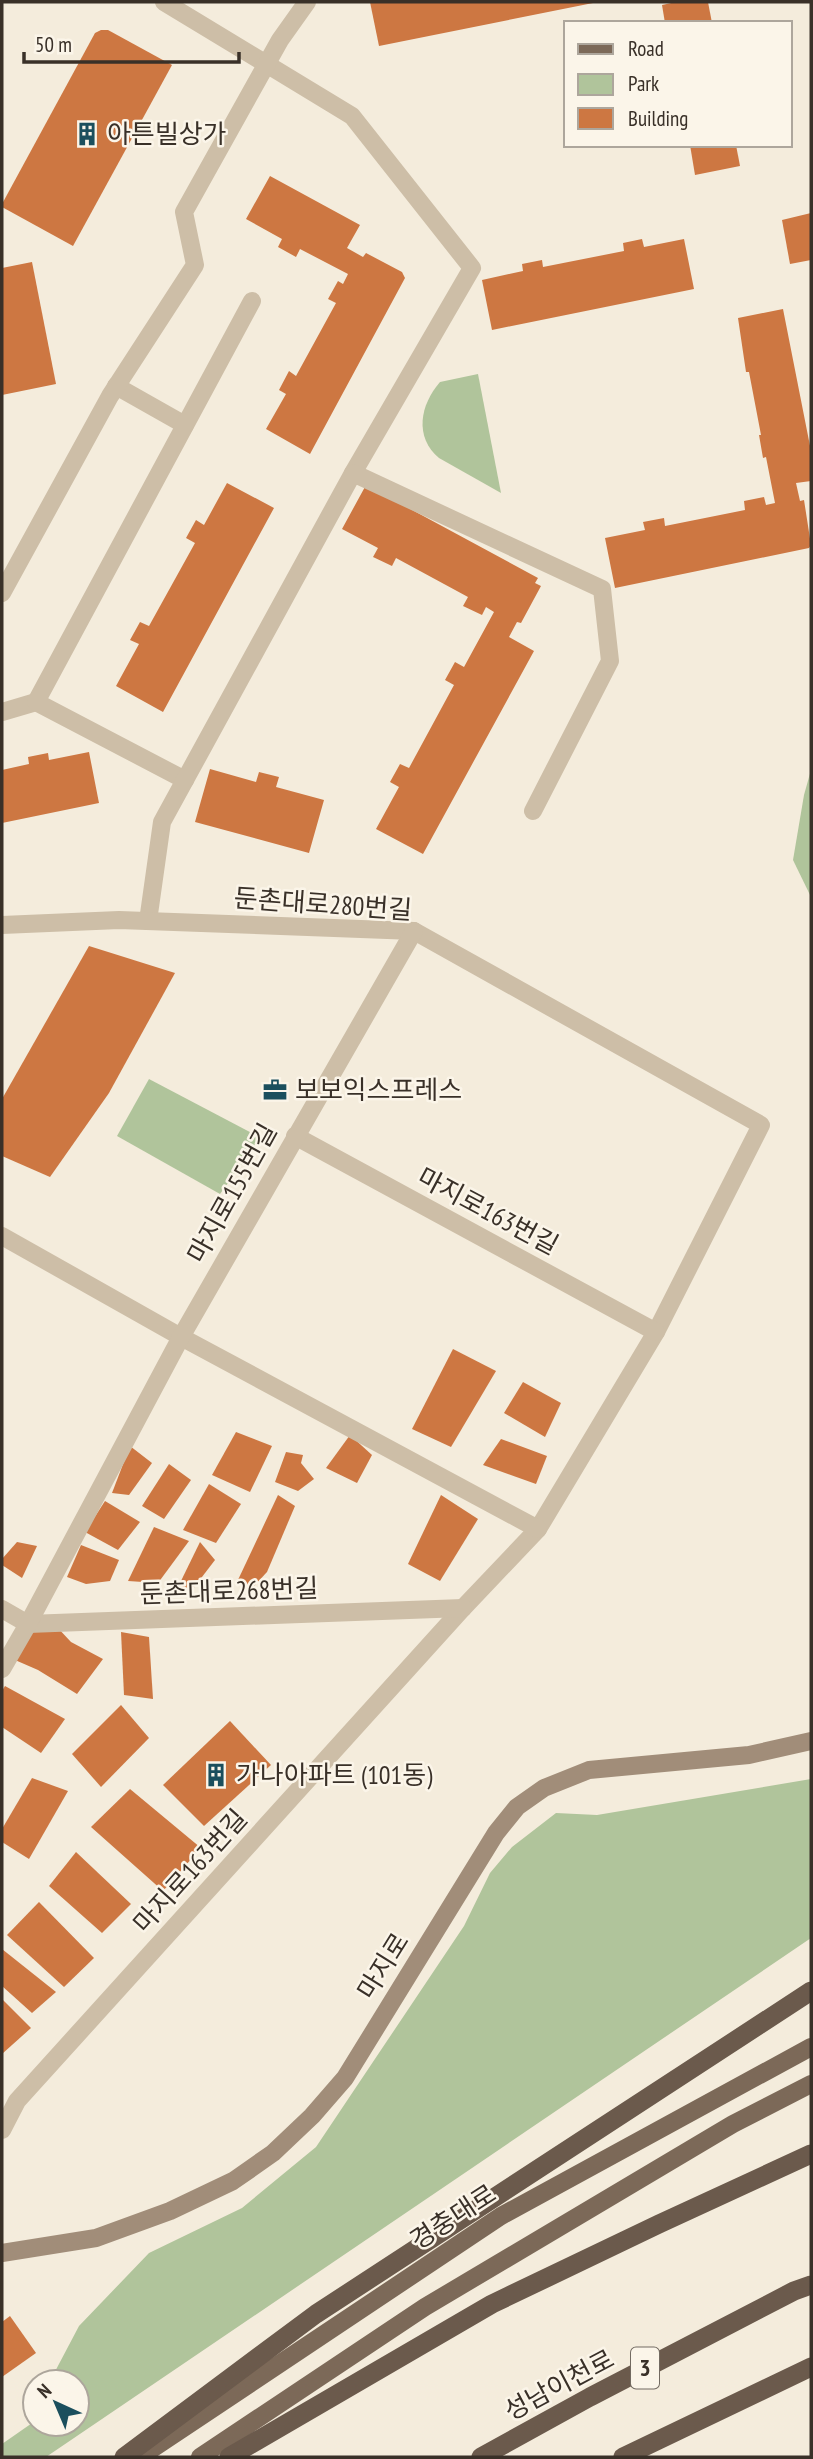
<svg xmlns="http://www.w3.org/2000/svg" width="813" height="2459" viewBox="0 0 813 2459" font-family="'PT Sans Narrow','Noto Sans KR',sans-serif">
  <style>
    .green { fill: #b0c49b }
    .building { fill: #cd7742 }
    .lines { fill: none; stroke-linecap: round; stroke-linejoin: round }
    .minor { stroke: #cdbea7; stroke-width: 18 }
    .secondary { stroke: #a18d79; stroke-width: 18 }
    .primary { stroke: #7c6958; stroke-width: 18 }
    .trunk { stroke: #6b5a4c; stroke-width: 19 }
    .labels { text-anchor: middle; stroke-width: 5; stroke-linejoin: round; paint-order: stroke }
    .shield { fill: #fbf5e9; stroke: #736b62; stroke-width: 2 }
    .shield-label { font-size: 24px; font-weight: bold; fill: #393028 }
    .poi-label { font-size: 26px; fill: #393028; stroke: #fbf5e9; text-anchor: start }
    .street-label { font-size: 26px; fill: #393028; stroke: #fbf5e9 }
  </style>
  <rect width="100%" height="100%" fill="#f4ecdc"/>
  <!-- green -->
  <g class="green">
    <path d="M478,374l23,119 -62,-35c-25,-21 -19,-53 1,-76z"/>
    <polygon points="811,770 811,897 793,860 804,795"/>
    <polygon points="149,1079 261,1138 220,1194 117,1136"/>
    <polygon points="811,1779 811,1938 46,2457 2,2457 2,2444 35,2421 35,2424 77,2424 77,2382 50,2381 79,2326 149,2253 242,2208 316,2147 464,1926 490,1873 512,1847 556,1813 597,1815"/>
  </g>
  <!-- building -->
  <g class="building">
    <polygon points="370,2 593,2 593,3 379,46"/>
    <polygon points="676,2 708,2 712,23 665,23 662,5"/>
    <polygon points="101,30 108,30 172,65 73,246 2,207 2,204 95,33"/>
    <polygon points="690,145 736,145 740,166 695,175"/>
    <polygon points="270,176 360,225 347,248 363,257 366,253 402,272 405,278 310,454 266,429 286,394 279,390 289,371 296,376 336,303 328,299 338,281 343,284 348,274 300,249 296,257 278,247 282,239 246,219"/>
    <polygon points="811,213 811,260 790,264 782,220"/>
    <polygon points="642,239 644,247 684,239 694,289 492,330 482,280 523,271 522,264 542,260 543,267 624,251 623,243"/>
    <polygon points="32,262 56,384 2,395 2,268"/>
    <polygon points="783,309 811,451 811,481 796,483 800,501 804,500 811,545 809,548 615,588 605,538 645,530 643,522 664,518 665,526 745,510 744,501 764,497 766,505 775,503 766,457 763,458 759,435 761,435 749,372 746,372 738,318"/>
    <polygon points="227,483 274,508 163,712 116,686 139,644 130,640 140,622 149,626 195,543 186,538 196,520 204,525"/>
    <polygon points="366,485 538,578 535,583 541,586 521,623 517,622 509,637 534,651 423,854 376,829 399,787 390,782 400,764 409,768 454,685 445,680 455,662 464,667 494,612 486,607 482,615 463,606 468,597 396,558 392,566 373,557 378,548 342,529"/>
    <polygon points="89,752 99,803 2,823 2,770 29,764 28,757 48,753 49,760"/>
    <polygon points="210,769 256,782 259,772 279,777 276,787 324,800 309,853 195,822"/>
    <polygon points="89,946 175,973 109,1093 50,1177 2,1156 2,1099"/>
    <polygon points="453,1349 496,1371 451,1447 412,1429"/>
    <polygon points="523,1382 561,1403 545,1437 504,1413"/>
    <polygon points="236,1432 272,1446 250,1492 212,1475"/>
    <polygon points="350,1435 372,1455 357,1483 326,1468"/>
    <polygon points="501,1439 547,1456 536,1484 483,1465"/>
    <polygon points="130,1446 152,1463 129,1495 112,1493"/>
    <polygon points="286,1452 303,1455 301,1463 314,1479 298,1491 275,1482"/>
    <polygon points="169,1464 191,1480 164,1519 142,1506"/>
    <polygon points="209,1484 241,1504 216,1543 183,1530"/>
    <polygon points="278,1495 295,1506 267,1572 254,1586 237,1582"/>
    <polygon points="441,1495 478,1519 440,1581 408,1564"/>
    <polygon points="105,1501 140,1522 118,1550 85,1532"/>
    <polygon points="154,1527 189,1541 158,1583 128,1581"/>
    <polygon points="17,1542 37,1546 22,1578 2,1565 2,1559"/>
    <polygon points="200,1542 215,1560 192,1590 179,1585"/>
    <polygon points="81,1545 119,1560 110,1581 86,1584 67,1577"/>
    <polygon points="56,1626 71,1642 103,1659 77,1694 38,1670 15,1660 31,1630"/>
    <polygon points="121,1632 149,1637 153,1699 124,1695"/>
    <polygon points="5,1686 65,1719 41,1753 2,1727 2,1691"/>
    <polygon points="121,1705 149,1738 101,1787 72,1754"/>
    <polygon points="230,1721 271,1765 204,1826 163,1785"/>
    <polygon points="32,1778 68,1791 29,1859 2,1842 2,1829"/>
    <polygon points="130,1789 201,1848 163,1891 91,1827"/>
    <polygon points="76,1852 131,1904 102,1933 49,1886"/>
    <polygon points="39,1902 94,1958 64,1987 7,1935"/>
    <polygon points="2,1949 56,1992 32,2013 2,1986"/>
    <polygon points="2,1999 31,2028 2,2054"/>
    <polygon points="10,2316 36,2353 2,2377 2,2322"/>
  </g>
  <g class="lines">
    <!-- minor -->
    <g class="minor">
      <polyline points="164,2 352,116 472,268 353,473"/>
      <polyline points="116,386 185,425"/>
      <polyline points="2,593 110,396 195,265 184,212 280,40 307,2"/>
      <polyline points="2,712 36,702"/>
      <polyline points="185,780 36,702 252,301"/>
      <polyline points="148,921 162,822 353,473 602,589 610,661 533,811"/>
      <polyline points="2,925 119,920 414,931 761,1125 656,1332 538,1529 463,1608 17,2101 2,2130"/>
      <polyline points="295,1136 656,1332"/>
      <polyline points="2,1236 181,1337 538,1529"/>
      <polyline points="2,1609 28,1624 463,1608"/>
      <polyline points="2,1669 28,1624 181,1337 414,931"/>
    </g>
    <!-- secondary -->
    <polyline class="secondary" points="2,2253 96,2238 170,2211 233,2181 273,2153 312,2116 345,2078 496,1833 517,1807 544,1788 589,1770 749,1755 811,1741"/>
    <!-- primary -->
    <g class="primary">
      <polyline points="140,2457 501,2216 811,2047"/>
      <polyline points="200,2457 425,2307 733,2124 811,2084"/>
    </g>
    <!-- trunk -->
    <g class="trunk">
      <polyline points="124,2457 316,2314 811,1991"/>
      <polyline points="229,2457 492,2304 659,2224 811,2154"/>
      <polyline points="481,2457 590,2397 794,2291 811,2285"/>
      <polyline points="623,2457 811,2367"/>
    </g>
  </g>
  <!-- icons -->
  <defs>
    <g id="building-bare" transform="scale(1.89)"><path d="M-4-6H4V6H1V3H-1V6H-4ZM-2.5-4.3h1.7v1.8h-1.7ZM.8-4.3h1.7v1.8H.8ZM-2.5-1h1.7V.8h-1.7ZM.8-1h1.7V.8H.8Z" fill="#1b4f5d" stroke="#fbf5e9" stroke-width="2.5" paint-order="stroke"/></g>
    <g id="office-bare" transform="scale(1.89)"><path d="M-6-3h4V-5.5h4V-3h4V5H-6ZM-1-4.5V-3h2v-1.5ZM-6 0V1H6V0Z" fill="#1b4f5d" stroke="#fbf5e9" stroke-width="2.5" paint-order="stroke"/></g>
  </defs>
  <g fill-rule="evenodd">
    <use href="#building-bare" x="87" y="134"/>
    <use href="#office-bare" x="275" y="1090"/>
    <use href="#building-bare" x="216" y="1775"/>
  </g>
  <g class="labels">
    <!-- shield labels -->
    <rect class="shield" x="631" y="2347.5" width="28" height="41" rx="5"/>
    <g class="shield-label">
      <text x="645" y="2376">3</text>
    </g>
    <!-- poi labels -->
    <g class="poi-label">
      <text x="107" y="143">아튼빌상가</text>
      <text x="295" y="1099">보보익스프레스</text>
      <text x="236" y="1784">가나아파트 (101동)</text>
    </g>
    <!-- street labels -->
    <g class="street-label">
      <text transform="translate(323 904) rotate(4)" y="9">둔촌대로280번길</text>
      <text transform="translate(232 1193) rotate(-61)" y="9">마지로155번길</text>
      <text transform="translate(488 1211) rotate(28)" y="9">마지로163번길</text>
      <text transform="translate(229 1591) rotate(-2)" y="9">둔촌대로268번길</text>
      <text transform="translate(190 1871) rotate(-48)" y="9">마지로163번길</text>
      <text transform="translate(383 1966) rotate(-58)" y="9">마지로</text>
      <text transform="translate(453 2217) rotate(-33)" y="9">경충대로</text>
      <text transform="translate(559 2385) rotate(-28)" y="9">성남이천로</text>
    </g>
  </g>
  <!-- border -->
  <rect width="813" height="2459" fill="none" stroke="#393028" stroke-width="7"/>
  <!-- legend -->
  <rect x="564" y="21" width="228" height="126" fill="#fbf5e9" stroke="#ada69c" stroke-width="2"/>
  <rect x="578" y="44" width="35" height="10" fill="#7c6958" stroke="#ada69c" stroke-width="2"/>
  <text x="628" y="56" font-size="21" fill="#393028">Road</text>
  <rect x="578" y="74" width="35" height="21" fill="#b0c49b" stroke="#ada69c" stroke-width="2"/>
  <text x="628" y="91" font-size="21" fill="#393028">Park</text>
  <rect x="578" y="108" width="35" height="21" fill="#cd7742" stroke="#ada69c" stroke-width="2"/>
  <text x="628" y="126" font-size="21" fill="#393028">Building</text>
  <!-- north arrow -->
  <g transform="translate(56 2403) rotate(316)"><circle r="33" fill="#fbf5e9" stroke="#ada69c" stroke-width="2"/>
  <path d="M0-5L12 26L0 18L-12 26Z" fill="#1b4f5d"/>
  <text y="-10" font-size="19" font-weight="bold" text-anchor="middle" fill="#393028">N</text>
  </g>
  <!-- scale -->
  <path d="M24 52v10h215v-10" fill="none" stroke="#393028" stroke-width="3.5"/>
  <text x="35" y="52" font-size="21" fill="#393028" stroke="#fbf5e9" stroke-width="5" paint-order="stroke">50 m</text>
</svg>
